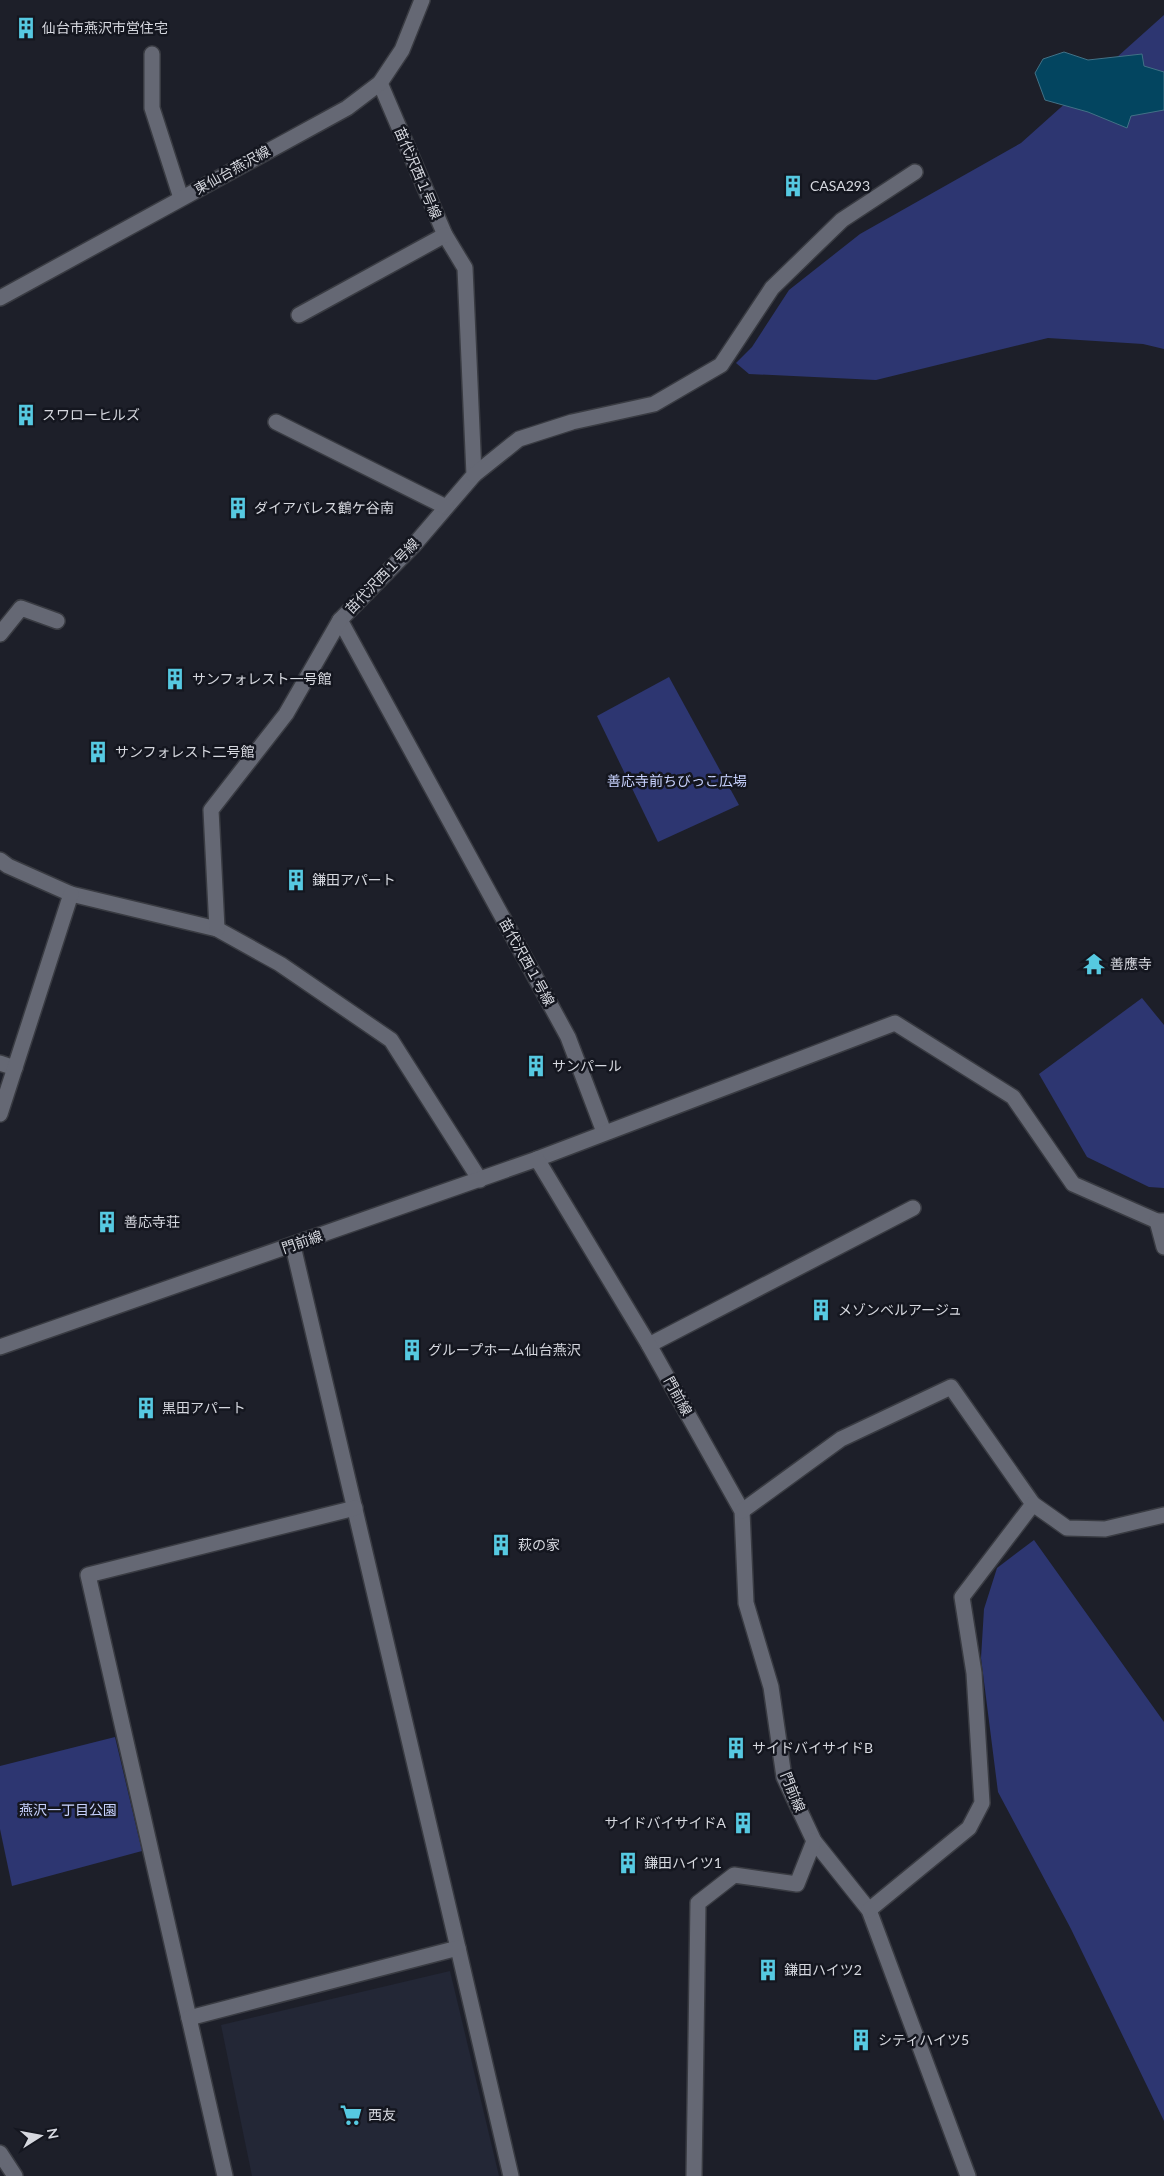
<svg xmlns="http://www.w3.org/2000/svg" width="1164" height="2176" viewBox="0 0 1164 2176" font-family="Lato,'Noto Sans JP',sans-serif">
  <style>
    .built { fill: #232736 }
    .green { fill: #2d3671 }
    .water { fill: #034560; stroke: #427186 }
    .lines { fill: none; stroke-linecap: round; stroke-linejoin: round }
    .minor-casing { stroke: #393b42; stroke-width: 18 }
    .minor { stroke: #656874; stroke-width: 15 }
    .labels { text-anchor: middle; stroke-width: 5; stroke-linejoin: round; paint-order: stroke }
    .poi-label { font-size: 14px; fill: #d6d8df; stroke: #14161f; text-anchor: start }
    .street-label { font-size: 14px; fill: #d6d8df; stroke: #14161f }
    .park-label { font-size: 14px; fill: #c8d2fe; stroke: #14161f }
  </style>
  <rect width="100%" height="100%" fill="#1d1f29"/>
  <!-- built -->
  <polygon class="built" points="450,1971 499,2176 252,2176 221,2025"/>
  <!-- green -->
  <g class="green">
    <polygon points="1164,15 1164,349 1143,344 1048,338 876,380 749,374 736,363 752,347 789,290 860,234 1021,143"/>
    <polygon points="669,677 739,805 658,842 597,716"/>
    <polygon points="1142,998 1164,1025 1164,1188 1149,1187 1087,1157 1039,1074"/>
    <polygon points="1034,1540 1164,1722 1164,2121 1071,1929 998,1792 981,1658 984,1609 997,1568"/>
    <polygon points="115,1737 142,1851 12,1886 0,1829 0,1766"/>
  </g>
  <!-- water -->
  <polygon class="water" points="1064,52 1088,60 1142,54 1144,66 1164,72 1164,110 1131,116 1127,128 1088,112 1045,100 1035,73 1043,59"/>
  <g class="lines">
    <!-- minor casing -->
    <g class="minor-casing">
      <g id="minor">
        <polyline points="152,54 152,108 181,198"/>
        <polyline points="380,83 445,235 465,268 474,475 414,545 340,620 568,1037 604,1132"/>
        <polyline points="0,298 347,108 380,83 402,50 422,0"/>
        <polyline points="299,315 445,235"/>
        <polyline points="276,422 446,507"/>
        <polyline points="474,475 519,439 572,422 654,404 721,365 772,288 842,220 915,172"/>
        <polyline points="0,634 21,608 57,621"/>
        <polyline points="0,860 8,866 71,894 217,929 280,964 391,1040 480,1180"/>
        <polyline points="217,929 211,810 286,714 340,620"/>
        <polyline points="0,1063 15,1068"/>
        <polyline points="0,1114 71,894"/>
        <polyline points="537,1159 895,1023 1013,1097 1073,1184 1157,1221 1164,1221"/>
        <polyline points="1157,1221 1164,1247"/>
        <polyline points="293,1246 458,1948"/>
        <polyline points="649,1345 913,1208"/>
        <polyline points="0,1347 537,1159 649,1345 742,1511 746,1603 771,1687 784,1777 814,1841 869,1910 968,2176"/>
        <polyline points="742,1511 841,1439 951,1387 1033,1504"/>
        <polyline points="869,1910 969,1828 982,1803 974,1673 962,1597 1033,1504 1067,1528 1105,1529 1164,1515"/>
        <polyline points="189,2018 88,1575 355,1508"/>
        <polyline points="0,2153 15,2176"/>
        <polyline points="225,2176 189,2018 458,1948 511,2176"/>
        <polyline points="694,2176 698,1903 734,1875 797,1884 814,1841"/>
      </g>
    </g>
    <!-- minor -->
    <use href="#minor" class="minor"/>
  </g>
  <!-- icons -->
  <defs>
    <g id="building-bare" transform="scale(1.725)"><path d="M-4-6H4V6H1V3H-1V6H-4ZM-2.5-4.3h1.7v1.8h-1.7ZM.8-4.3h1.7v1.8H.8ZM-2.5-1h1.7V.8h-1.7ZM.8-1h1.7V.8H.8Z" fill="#56c9e1" stroke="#14161f" stroke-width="2.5" paint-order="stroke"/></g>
    <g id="temple-bare" transform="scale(1.725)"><path d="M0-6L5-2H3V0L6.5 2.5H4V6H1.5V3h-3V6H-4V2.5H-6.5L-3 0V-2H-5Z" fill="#56c9e1" stroke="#14161f" stroke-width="2.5" paint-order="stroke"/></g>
    <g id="supermarket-bare" transform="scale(1.725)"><path d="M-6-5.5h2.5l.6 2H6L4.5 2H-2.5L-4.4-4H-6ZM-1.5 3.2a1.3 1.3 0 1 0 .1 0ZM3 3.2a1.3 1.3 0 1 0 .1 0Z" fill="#56c9e1" stroke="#14161f" stroke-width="2.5" paint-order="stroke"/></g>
  </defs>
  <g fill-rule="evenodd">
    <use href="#building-bare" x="26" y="28"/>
    <use href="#building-bare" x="793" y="186"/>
    <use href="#building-bare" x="26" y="415"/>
    <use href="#building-bare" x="238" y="508"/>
    <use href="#building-bare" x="175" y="679"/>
    <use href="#building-bare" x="98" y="752"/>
    <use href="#building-bare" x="296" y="880"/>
    <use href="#temple-bare" x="1094" y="964"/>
    <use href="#building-bare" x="536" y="1066"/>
    <use href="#building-bare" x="107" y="1222"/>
    <use href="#building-bare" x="821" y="1310"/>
    <use href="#building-bare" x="412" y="1350"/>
    <use href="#building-bare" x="146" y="1408"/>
    <use href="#building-bare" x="501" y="1545"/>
    <use href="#building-bare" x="736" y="1748"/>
    <use href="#building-bare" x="743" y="1823"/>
    <use href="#building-bare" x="628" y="1863"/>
    <use href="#building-bare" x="768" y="1970"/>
    <use href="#building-bare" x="861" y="2040"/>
    <use href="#supermarket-bare" x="351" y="2115"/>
  </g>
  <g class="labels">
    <!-- poi labels -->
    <g class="poi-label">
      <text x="42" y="33">仙台市燕沢市営住宅</text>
      <text x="810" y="191">CASA293</text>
      <text x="42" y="420">スワローヒルズ</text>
      <text x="254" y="513">ダイアパレス鶴ケ谷南</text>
      <text x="192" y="684">サンフォレスト一号館</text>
      <text x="115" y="757">サンフォレスト二号館</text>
      <text x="312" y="885">鎌田アパート</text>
      <text x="1110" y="969">善應寺</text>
      <text x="552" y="1071">サンパール</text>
      <text x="124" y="1227">善応寺荘</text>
      <text x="838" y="1315">メゾンベルアージュ</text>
      <text x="428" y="1355">グループホーム仙台燕沢</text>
      <text x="162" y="1413">黒田アパート</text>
      <text x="518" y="1550">萩の家</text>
      <text x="752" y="1753">サイドバイサイドB</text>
      <text x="726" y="1828" text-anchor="end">サイドバイサイドA</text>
      <text x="644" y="1868">鎌田ハイツ1</text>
      <text x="784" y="1975">鎌田ハイツ2</text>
      <text x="878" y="2045">シティハイツ5</text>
      <text x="368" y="2120">西友</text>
    </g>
    <!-- street labels -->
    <g class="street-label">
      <text transform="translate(232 170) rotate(-29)" y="5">東仙台燕沢線</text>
      <text transform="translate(418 173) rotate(67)" y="5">苗代沢西１号線</text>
      <text transform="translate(382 576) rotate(-46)" y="5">苗代沢西１号線</text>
      <text transform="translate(527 962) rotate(61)" y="5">苗代沢西１号線</text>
      <text transform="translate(302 1242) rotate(-19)" y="5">門前線</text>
      <text transform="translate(678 1396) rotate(61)" y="5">門前線</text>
      <text transform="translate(793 1792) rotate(68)" y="5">門前線</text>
    </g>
    <!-- park labels -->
    <g class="park-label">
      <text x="677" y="786">善応寺前ちびっこ広場</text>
      <text x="68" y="1815">燕沢一丁目公園</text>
    </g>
  </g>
  <!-- north arrow -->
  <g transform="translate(40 2136) rotate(79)" stroke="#14161f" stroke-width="4" paint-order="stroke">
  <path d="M0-4L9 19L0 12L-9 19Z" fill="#d6d8df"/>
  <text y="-8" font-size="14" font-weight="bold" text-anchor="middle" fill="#d6d8df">N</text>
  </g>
</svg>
